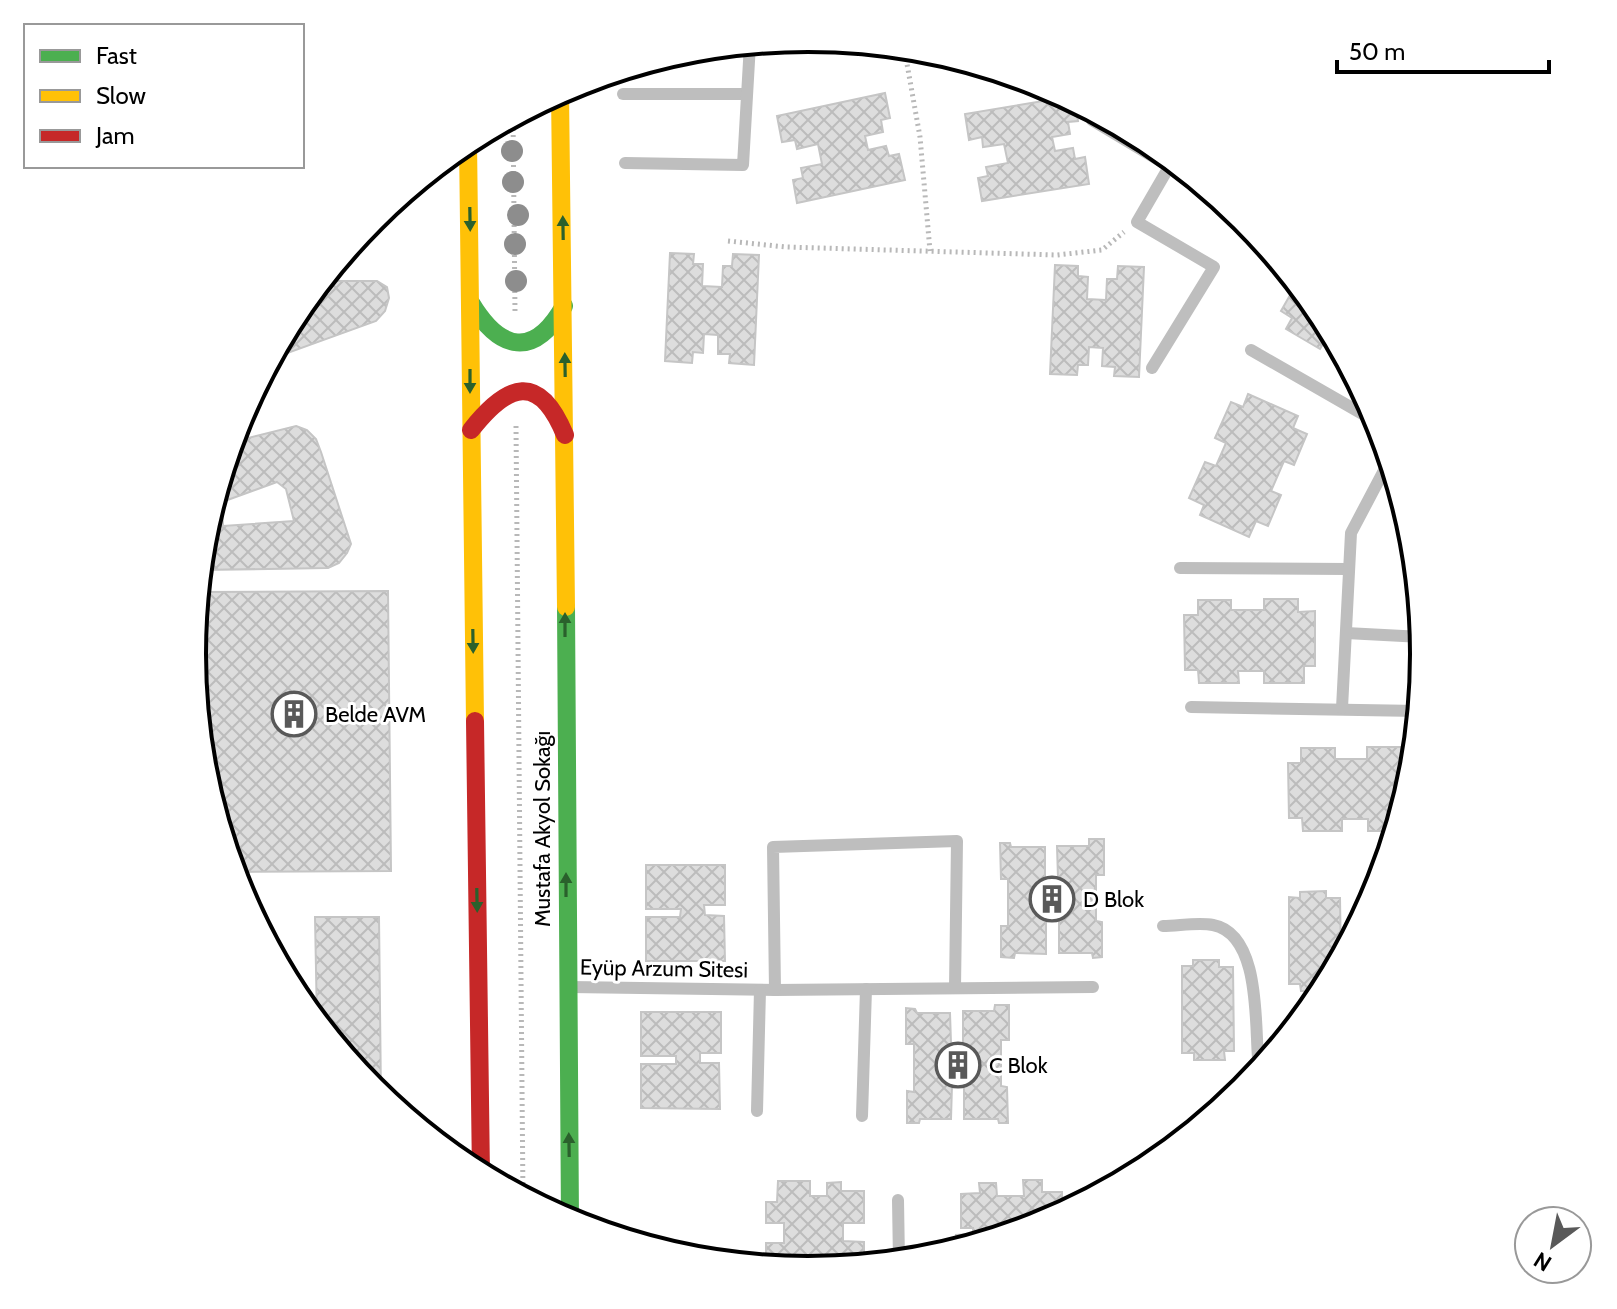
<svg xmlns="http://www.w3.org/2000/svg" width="1617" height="1309" viewBox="0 0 1617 1309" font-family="Cabin,sans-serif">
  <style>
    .building { fill: url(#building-cross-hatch); stroke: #c5c5c5; stroke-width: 2; fill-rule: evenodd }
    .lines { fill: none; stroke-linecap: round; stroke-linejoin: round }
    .path { stroke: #b8b8b8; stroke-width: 5; stroke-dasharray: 2 4; stroke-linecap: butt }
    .lane { stroke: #bebebe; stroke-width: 12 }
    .fast { stroke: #4caf50; stroke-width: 18 }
    .slow { stroke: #ffc107; stroke-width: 18 }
    .jam { stroke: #c62828; stroke-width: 18 }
    .tree { fill: #8d8d8d }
    .oneway { fill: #2a602c }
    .labels { text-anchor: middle; stroke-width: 6; stroke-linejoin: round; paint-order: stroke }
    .poi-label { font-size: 22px; fill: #000; stroke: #fff; text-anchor: start }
    .street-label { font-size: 22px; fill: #000; stroke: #fff }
    .rim { fill: none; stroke: #000; stroke-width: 4 }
  </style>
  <defs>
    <pattern id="building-cross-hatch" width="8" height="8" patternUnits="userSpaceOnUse" patternTransform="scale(2)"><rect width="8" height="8" fill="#ddd"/><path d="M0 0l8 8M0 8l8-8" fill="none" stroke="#bcbcbc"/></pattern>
  </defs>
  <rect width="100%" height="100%" fill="#fff"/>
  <!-- building -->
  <g class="building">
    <polygon points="885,93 890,118 881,120 883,132 865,136 868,150 886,146 889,156 899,154 905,180 797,203 793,180 803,178 801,168 822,164 818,144 797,149 795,140 782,142 777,116"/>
    <polygon points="1067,97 1075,101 1078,121 1068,122 1070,134 1052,137 1055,151 1073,148 1075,159 1085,157 1089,184 982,201 978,178 988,176 986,167 1008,163 1004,144 983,147 982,137 969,140 965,114"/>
    <polygon points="670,253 694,254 693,264 703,264 702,286 722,287 723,266 732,266 733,254 759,255 754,365 729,363 730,354 718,354 718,335 704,334 703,353 693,352 692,363 665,361"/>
    <polygon points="1055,265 1078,266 1078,276 1088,277 1087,299 1106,300 1107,279 1117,279 1118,266 1144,267 1139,377 1114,376 1115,367 1102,366 1103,348 1089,347 1088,365 1078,365 1077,375 1050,374"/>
    <polygon points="321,281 377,281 387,287 389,298 385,311 376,321 271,359 296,312"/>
    <polygon points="1297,283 1321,312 1340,347 1326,339 1320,349 1286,329 1292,318 1281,311"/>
    <polygon points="1248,394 1298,416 1293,428 1307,434 1294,465 1284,461 1271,491 1281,495 1268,526 1256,521 1249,537 1200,515 1204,505 1189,498 1205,462 1216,466 1226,443 1215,438 1231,402 1243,407"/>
    <path d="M296,426l11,4 9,9 5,13 30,92 -4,9 -8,10 -11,5 -128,2 4,-36 28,-92zM277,482l9,7 8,32 -71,5 -1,-24z"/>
    <polygon points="388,591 391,871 233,872 204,774 192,654 198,592"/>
    <polygon points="1264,599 1298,599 1298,612 1315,611 1315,666 1304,666 1304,683 1264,683 1264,671 1238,671 1239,683 1199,683 1198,670 1185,670 1184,615 1198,615 1198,600 1231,600 1231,610 1264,610"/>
    <polygon points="1367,747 1401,747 1401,760 1415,760 1413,775 1396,831 1368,831 1368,819 1342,819 1342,831 1303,831 1302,818 1289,818 1288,763 1301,763 1301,748 1335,748 1335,759 1367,759"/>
    <polygon points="1089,839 1104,839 1104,875 1096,875 1096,921 1102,922 1102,957 1093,958 1092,953 1059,953 1059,919 1046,919 1046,954 1015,953 1014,958 1001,957 1001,926 1008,926 1008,879 1001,879 1000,843 1010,843 1011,847 1045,847 1045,878 1058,878 1057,846 1089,846"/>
    <polygon points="646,865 725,865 725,905 704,905 705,915 724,916 725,961 646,961 646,917 680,917 681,909 646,909"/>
    <polygon points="1326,891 1326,898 1340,898 1341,960 1324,991 1301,991 1300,984 1289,984 1289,897 1300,898 1300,892"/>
    <polygon points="315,917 379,917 381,1098 372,1090 317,1022"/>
    <polygon points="1193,960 1219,960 1219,967 1233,967 1234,1051 1224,1051 1225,1060 1194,1060 1194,1053 1182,1053 1182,966 1193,966"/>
    <polygon points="995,1005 1009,1005 1009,1040 1001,1040 1001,1086 1007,1087 1008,1123 999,1123 998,1119 964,1119 964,1085 952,1085 951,1119 920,1119 919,1123 907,1123 907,1091 914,1092 914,1044 906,1044 906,1008 915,1009 917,1013 950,1013 951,1043 963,1043 963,1011 994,1011"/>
    <polygon points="641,1012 721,1012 721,1053 700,1053 700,1063 719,1063 720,1109 641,1108 641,1064 676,1064 676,1056 641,1056"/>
    <polygon points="1023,1180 1042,1180 1042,1192 1062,1192 1062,1215 1044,1224 957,1251 956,1235 973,1234 973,1228 961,1228 961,1194 980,1193 979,1183 996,1183 997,1196 1024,1196"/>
    <polygon points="778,1181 810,1181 810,1196 827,1196 827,1183 841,1182 841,1191 864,1191 864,1223 843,1223 843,1241 864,1242 864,1266 808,1271 766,1267 766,1243 784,1243 784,1223 766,1223 766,1202 777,1202"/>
  </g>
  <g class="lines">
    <!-- path -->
    <g class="path">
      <polyline points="904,47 920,137 930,251"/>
      <polyline points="513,117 515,312"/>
      <polyline points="728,241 786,247 1057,255 1102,250 1124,232"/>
      <polyline points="516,426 523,1198"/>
    </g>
    <!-- lane -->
    <g class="lane">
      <polyline points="623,94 747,94"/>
      <polyline points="1092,120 1209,190"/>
      <polyline points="625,163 743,165 750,44"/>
      <polyline points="1251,350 1380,424"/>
      <polyline points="1152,368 1214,267 1137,222 1173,160"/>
      <polyline points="1180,568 1348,569"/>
      <polyline points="1346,633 1422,637"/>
      <polyline points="1191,707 1419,711"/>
      <polyline points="1342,708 1351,533 1390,459"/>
      <path d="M1163,926c15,0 35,-4 50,-1 47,9 42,96 45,133l6,8"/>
      <polyline points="570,987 775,990 1093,987"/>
      <polyline points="775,990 773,847 957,841 955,988"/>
      <polyline points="757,1111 760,990"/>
      <polyline points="862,1116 866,989"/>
      <polyline points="898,1200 899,1262"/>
    </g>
    <!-- fast -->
    <g class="fast">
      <path d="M471,303c29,48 63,56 93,3"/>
      <polyline points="566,607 570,1223"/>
    </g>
    <!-- slow -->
    <g class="slow">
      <polyline points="560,92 566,607"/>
      <polyline points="468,141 475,721"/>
    </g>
    <!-- jam -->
    <g class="jam">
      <path d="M471,430c37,-47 68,-58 94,5"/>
      <polyline points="475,721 481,1175"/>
    </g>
  </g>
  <!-- trees -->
  <g class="tree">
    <circle cx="512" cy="151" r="11"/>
    <circle cx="513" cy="182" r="11"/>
    <circle cx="518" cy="215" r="11"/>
    <circle cx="515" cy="244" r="11"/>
    <circle cx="516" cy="281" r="11"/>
  </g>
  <!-- one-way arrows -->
  <defs><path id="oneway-solid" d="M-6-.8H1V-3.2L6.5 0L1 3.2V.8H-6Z" transform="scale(2)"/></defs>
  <g class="oneway">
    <use href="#oneway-solid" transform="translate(470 219) rotate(89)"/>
    <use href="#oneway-solid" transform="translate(563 228) rotate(-91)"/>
    <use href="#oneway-solid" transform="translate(565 365) rotate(-91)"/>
    <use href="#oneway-solid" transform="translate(470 381) rotate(90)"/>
    <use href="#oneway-solid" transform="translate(565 625) rotate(-90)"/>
    <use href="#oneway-solid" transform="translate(473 641) rotate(89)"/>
    <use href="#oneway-solid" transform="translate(566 885) rotate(-90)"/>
    <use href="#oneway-solid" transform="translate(477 900) rotate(89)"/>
    <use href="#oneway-solid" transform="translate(569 1145) rotate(-91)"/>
  </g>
  <!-- icons -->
  <defs>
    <g id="building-ring" transform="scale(2.3)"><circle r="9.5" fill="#fff" stroke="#595959" stroke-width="1.5"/><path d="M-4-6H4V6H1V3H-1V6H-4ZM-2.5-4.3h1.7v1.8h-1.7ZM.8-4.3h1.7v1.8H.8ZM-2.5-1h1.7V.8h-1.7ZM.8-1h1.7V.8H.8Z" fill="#595959"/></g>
  </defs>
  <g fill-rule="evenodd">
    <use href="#building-ring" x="294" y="714"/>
    <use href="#building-ring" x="1052" y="899"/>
    <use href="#building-ring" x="958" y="1065"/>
  </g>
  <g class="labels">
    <!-- poi labels -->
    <g class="poi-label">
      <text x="325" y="722">Belde AVM</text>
      <text x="1083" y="907">D Blok</text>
      <text x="989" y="1073">C Blok</text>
    </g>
    <!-- street labels -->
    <g class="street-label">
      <text transform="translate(542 829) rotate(-90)" y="8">Mustafa Akyol Sokağı</text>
      <text transform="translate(664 968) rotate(1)" y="8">Eyüp Arzum Sitesi</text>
    </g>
  </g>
  <!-- crop -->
  <path d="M0 0H1617V1309H0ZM206 654a602 602 0 1 1 1204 0a602 602 0 1 1-1204 0Z" fill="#fff" fill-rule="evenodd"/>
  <path class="rim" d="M206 654a602 602 0 1 1 1204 0a602 602 0 1 1-1204 0Z"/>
  <!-- legend -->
  <rect x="24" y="24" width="280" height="144" fill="#ffffff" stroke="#999999" stroke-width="2"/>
  <rect x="40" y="50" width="40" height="12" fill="#4caf50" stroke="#999999" stroke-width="2"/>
  <text x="96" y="64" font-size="24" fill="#000000">Fast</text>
  <rect x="40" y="90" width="40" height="12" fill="#ffc107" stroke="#999999" stroke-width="2"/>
  <text x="96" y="104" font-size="24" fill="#000000">Slow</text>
  <rect x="40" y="130" width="40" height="12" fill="#c62828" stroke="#999999" stroke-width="2"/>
  <text x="96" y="144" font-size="24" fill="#000000">Jam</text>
  <!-- north arrow -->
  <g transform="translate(1553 1245) rotate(212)"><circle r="38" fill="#ffffff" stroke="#999999" stroke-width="2"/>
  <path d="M0-6L14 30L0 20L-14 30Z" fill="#595959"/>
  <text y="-12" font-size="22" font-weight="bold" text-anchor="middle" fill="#000000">N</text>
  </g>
  <!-- scale -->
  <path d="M1337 60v12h212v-12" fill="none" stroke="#000000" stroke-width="4"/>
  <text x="1349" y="60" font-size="24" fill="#000000" stroke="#ffffff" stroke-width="6" paint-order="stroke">50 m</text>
</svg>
